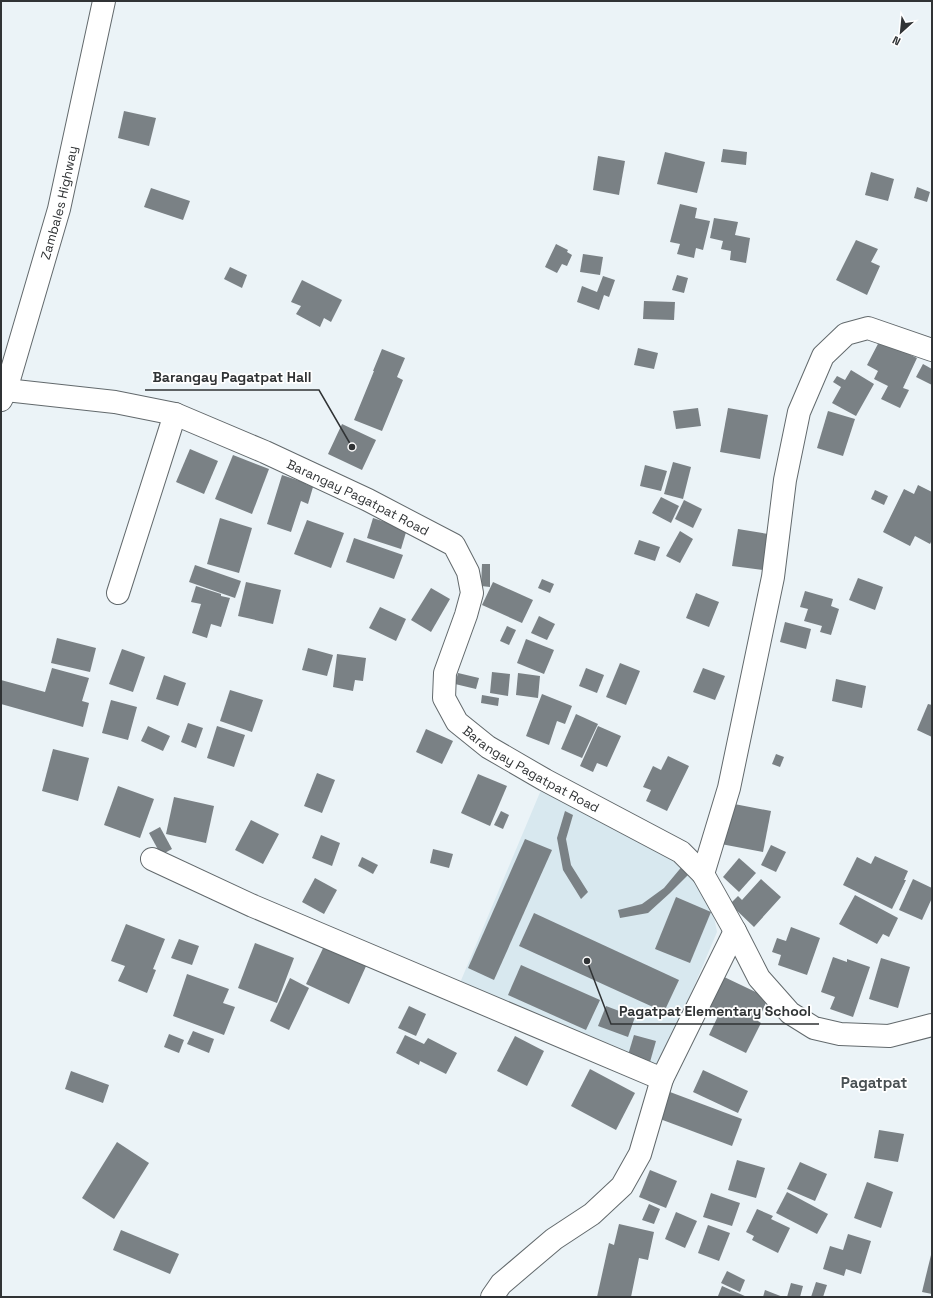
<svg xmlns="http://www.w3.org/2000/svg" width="933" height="1298" viewBox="0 0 933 1298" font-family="'Space Grotesk',sans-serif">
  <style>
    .built { fill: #d8e8ef }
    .building { fill: #7a8185 }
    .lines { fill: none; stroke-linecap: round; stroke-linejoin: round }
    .minor-casing { stroke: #62696c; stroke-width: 24 }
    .primary-casing { stroke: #62696c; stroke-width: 24 }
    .minor { stroke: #fff; stroke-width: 22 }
    .primary { stroke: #fff; stroke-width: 22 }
    .labels { text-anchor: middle; stroke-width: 3.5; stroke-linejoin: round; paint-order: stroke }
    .street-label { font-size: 13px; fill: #303335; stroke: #fff }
    .quarter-label { font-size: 15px; font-weight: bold; fill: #495053; stroke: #fff }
    .leader { fill: none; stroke: #303335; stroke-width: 1.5 }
    .callout-dot { fill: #303335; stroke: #fff; stroke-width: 1.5 }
    .callout-label { font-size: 14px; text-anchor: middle; font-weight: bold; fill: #303335; stroke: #fff; stroke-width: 3.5; stroke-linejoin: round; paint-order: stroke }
  </style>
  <rect width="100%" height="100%" fill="#ebf3f7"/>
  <!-- built -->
  <polygon class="built" points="541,790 684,860 713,912 717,932 657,1074 457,990"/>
  <!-- building -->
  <g class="building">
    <polygon points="124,111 156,118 149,146 118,138"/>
    <polygon points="723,149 747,152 746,165 721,162"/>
    <polygon points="665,152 705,162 697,193 657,184"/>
    <polygon points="598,156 625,161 619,195 593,190"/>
    <polygon points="871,172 894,179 888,201 865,195"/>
    <polygon points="917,187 930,192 927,202 914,198"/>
    <polygon points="151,188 190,201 183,220 144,207"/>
    <polygon points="680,204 697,208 695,218 710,221 703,250 696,248 694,258 677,254 680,244 670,242"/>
    <polygon points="714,218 738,222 735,235 750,238 746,263 730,260 731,251 721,249 723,241 710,238"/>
    <polygon points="856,240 878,249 871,262 880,266 867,295 836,280"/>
    <polygon points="556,244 568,250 567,252 572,255 567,266 562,264 557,273 545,267"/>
    <polygon points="583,254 603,257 600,275 580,272"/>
    <polygon points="230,267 247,275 242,288 224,279"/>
    <polygon points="677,275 688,278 684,293 672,290"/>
    <polygon points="603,276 615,280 609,297 604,295 599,310 577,302 582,286 597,292"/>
    <polygon points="302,280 342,300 331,322 324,318 320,327 296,314 301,306 291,302"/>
    <polygon points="644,301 675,302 674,320 643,319"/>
    <polygon points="880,340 917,358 903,388 909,390 900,408 881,399 888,386 874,379 878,371 867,365"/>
    <polygon points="638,348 658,353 654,369 634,365"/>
    <polygon points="382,349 405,358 397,377 403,380 382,431 354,420 374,371 373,371"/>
    <polygon points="923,364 932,369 932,385 916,377"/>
    <polygon points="851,370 874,384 856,416 832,403 841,387 833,382 837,376 845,380"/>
    <polygon points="698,408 701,426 676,429 673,411"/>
    <polygon points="728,408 768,415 760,459 720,452"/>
    <polygon points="828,411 855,419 843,456 817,448"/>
    <polygon points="342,424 376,440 362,470 328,454"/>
    <polygon points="190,449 218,461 204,494 176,482"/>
    <polygon points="233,455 269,469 252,514 215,499"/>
    <polygon points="673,462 691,467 683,499 664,494"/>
    <polygon points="645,465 667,471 661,491 640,486"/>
    <polygon points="282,475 306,483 306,484 313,487 308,504 301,501 291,532 267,524"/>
    <polygon points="918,485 932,492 932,540 930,544 915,536 910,546 883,532 904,489 914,494"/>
    <polygon points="875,490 888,496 884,505 871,499"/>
    <polygon points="661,497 679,506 671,523 652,513"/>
    <polygon points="684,500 702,509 693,528 675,519"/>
    <polygon points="220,518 252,528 239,573 207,564"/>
    <polygon points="373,518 407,529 401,549 367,538"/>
    <polygon points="307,520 344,533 331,568 294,554"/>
    <polygon points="738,529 768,534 763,570 732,566"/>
    <polygon points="680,531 693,539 680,563 666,556"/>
    <polygon points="354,538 403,555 394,579 346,562"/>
    <polygon points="639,540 660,547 655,561 634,554"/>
    <polygon points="482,564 490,564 490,587 481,586"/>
    <polygon points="195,565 241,581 235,598 189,582"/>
    <polygon points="858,578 883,587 875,610 849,600"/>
    <polygon points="542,579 554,584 550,593 538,588"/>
    <polygon points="246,582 281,590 273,624 238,616"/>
    <polygon points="493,582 533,600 522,623 482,605"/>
    <polygon points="196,586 221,594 221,596 230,598 221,627 211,624 207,638 192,633 201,604 191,602"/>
    <polygon points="431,588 450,599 431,632 411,620"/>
    <polygon points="805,591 833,599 831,606 839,609 831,635 820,632 822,626 804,621 808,609 800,607"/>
    <polygon points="696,593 719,602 709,627 686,618"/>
    <polygon points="380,607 406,619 396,641 369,628"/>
    <polygon points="539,616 555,624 547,640 531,633"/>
    <polygon points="785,622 811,629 806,649 780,642"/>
    <polygon points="507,626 516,630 509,645 500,641"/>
    <polygon points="57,638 96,648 90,672 51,663"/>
    <polygon points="526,639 554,650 544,674 517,663"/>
    <polygon points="308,648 333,655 327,676 302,670"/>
    <polygon points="122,649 145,657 133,692 109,684"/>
    <polygon points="337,654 366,658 363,681 355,680 353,691 333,687"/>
    <polygon points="620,663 640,671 626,705 606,697"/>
    <polygon points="52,668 89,678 82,701 89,703 83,727 1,704 1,680 45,692"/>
    <polygon points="586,668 604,675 597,693 579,686"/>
    <polygon points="703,668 725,676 715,700 693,692"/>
    <polygon points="492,672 510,674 508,696 490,693"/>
    <polygon points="458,673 479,678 476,689 455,684"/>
    <polygon points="518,673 540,676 538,698 516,695"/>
    <polygon points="164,675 186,683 178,706 156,699"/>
    <polygon points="836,679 866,686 862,708 832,701"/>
    <polygon points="230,690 263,700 252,732 220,721"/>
    <polygon points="542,694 572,706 565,724 557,721 549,745 526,736"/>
    <polygon points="482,695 499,698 498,706 481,703"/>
    <polygon points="111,700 137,707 128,740 102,733"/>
    <polygon points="928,704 932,705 932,737 917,730"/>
    <polygon points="576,714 598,724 582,758 561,749"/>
    <polygon points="188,723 203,728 196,748 181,742"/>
    <polygon points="148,726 170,736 163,751 141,741"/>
    <polygon points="217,726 245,735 234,767 207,758"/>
    <polygon points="598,726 621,736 607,767 597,763 593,772 580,766"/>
    <polygon points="426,729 453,741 442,764 416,752"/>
    <polygon points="53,749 89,758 78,801 42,791"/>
    <polygon points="776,754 784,757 780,767 772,764"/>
    <polygon points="668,756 689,766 667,811 646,801 651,790 643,787 653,766 661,770"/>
    <polygon points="317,773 335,780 322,813 304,806"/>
    <polygon points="478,774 507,786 490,826 461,813"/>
    <polygon points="118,786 154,799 140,838 104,825"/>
    <polygon points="174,797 214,806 206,843 166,834"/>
    <polygon points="729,803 771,811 763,852 721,844"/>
    <polygon points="501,811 509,815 503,829 494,825"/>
    <polygon points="565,811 573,815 566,839 571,865 588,892 581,899 563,870 557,838"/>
    <polygon points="251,820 279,834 263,864 235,850"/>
    <polygon points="160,827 172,849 161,855 149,833"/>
    <polygon points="321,835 340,843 332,866 312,858"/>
    <polygon points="525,839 552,850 494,980 468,968"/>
    <polygon points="771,845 786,852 776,872 761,865"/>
    <polygon points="433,849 453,854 449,868 430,863"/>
    <polygon points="875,856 908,871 904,880 906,880 892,909 843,885 857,857 871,864"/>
    <polygon points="362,857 378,865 373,874 358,866"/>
    <polygon points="739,858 756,873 739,892 723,877"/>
    <polygon points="684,864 690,873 670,893 648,913 620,918 618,910 642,904 664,888"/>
    <polygon points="315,878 337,890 324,914 302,902"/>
    <polygon points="761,879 781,897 754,927 730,904 738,896 742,900"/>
    <polygon points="913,879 932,888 932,898 922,920 899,910"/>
    <polygon points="855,895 898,918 889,937 883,934 877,944 839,924"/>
    <polygon points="676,897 711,912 690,963 655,949"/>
    <polygon points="534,913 679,980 664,1012 519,946"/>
    <polygon points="126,924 165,939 153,969 156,970 147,993 118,981 125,966 111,961"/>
    <polygon points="791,927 820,938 807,975 778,965 781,955 772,952 777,938 786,941"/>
    <polygon points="179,939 199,946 192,965 171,958"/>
    <polygon points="255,943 294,958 277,1003 238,988"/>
    <polygon points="325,944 367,964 349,1004 306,984"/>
    <polygon points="833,957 847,962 847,959 870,967 853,1017 830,1009 835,997 821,992"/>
    <polygon points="881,958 910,967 898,1008 869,999"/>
    <polygon points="521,965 600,1000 586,1030 508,995"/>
    <polygon points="187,974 229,989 223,1003 235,1007 224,1035 173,1016"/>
    <polygon points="720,975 768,998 758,1021 761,1023 746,1053 709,1035 719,1014 705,1007"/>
    <polygon points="290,978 309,988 289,1030 270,1021"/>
    <polygon points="409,1006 426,1014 416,1036 398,1028"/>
    <polygon points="606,1006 635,1017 628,1037 598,1026"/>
    <polygon points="193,1031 214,1039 209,1053 187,1044"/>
    <polygon points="169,1034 184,1040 179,1053 164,1047"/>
    <polygon points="405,1035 424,1044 428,1038 457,1053 446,1074 420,1061 419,1065 396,1053"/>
    <polygon points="634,1035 656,1041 650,1062 628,1055"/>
    <polygon points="515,1036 544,1051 527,1086 497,1071"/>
    <polygon points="590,1069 635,1093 616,1130 571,1106"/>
    <polygon points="703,1070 748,1091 738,1113 693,1092"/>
    <polygon points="71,1071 109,1085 103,1103 65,1089"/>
    <polygon points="670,1092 742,1119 732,1146 660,1119"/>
    <polygon points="879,1130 904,1134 898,1162 874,1158"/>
    <polygon points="117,1142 149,1163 114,1219 82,1198"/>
    <polygon points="737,1160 765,1168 756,1198 728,1190"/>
    <polygon points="800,1162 827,1174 815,1201 787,1189"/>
    <polygon points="650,1170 677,1181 666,1208 639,1197"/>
    <polygon points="867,1182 893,1192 881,1228 854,1218"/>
    <polygon points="787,1192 828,1214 817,1234 776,1213"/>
    <polygon points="711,1193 740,1203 732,1226 703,1217"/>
    <polygon points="649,1204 660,1209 654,1224 642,1220"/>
    <polygon points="757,1209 773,1216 771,1219 790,1228 778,1253 752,1240 754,1236 746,1232"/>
    <polygon points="676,1212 697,1221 685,1248 665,1239"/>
    <polygon points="619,1224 654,1232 648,1260 639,1258 631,1297 597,1297 609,1243 614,1245"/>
    <polygon points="708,1225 730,1233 719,1261 698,1253"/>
    <polygon points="121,1230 179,1254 170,1274 113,1250"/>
    <polygon points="848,1234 871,1241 861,1274 846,1269 844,1276 823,1269 830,1246 843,1250"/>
    <polygon points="931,1255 932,1256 932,1294 922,1292"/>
    <polygon points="727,1271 745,1280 740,1292 721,1283"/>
    <polygon points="816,1282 827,1285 823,1297 811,1297"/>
    <polygon points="791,1283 803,1286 800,1297 787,1297"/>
    <polygon points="722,1286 747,1297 722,1297 718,1296"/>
    <polygon points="765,1290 783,1297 763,1297"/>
  </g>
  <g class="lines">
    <!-- minor casing -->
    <g class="minor-casing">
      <g id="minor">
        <path id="s1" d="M6,390l109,12 60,12 90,38 103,48 86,45 14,27 4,21 -6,22 -21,58 -1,25 13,24 31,25 57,33 136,72 22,22 32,57 24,47 31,35 24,15 26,6 49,2 43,-11"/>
        <polyline points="118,593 175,414"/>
        <polyline points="152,859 253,906 662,1079"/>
        <polyline points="703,874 729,788 773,577 785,480 799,412 823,356 846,334 868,328 932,350"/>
        <polyline points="492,1297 501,1284 554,1239 592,1214 622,1186 640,1154 662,1079 735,931"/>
      </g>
    </g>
    <!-- primary casing -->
    <g class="primary-casing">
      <g id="primary">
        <path id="s2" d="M1,400l5,-10 53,-181 45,-208"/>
      </g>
    </g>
    <!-- minor -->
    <use href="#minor" class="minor"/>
    <!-- primary -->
    <use href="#primary" class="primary"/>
  </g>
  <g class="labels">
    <!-- street labels -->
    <g class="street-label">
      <text dy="5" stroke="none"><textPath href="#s2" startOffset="206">Zambales Highway</textPath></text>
      <text dy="5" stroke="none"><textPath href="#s1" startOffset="372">Barangay Pagatpat Road</textPath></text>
      <text dy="5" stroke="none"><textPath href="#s1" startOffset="756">Barangay Pagatpat Road</textPath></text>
    </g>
    <!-- quarter labels -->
    <g class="quarter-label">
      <text x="874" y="1088">Pagatpat</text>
    </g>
  </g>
  <!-- callouts -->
  <path class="leader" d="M352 447L319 390H145M587 961L611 1024H819"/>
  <g class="callout-dot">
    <circle cx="352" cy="447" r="4"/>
    <circle cx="587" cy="961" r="4"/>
  </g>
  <g class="callout-label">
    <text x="232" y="382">Barangay Pagatpat Hall</text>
    <text x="715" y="1016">Pagatpat Elementary School</text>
  </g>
  <!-- border -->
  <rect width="933" height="1298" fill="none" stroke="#303335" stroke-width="4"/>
  <!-- north arrow -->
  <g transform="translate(901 32) rotate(207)" stroke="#ffffff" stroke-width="3" paint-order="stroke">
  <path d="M0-3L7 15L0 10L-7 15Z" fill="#303335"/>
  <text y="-6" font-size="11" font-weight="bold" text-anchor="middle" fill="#303335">N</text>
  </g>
</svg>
